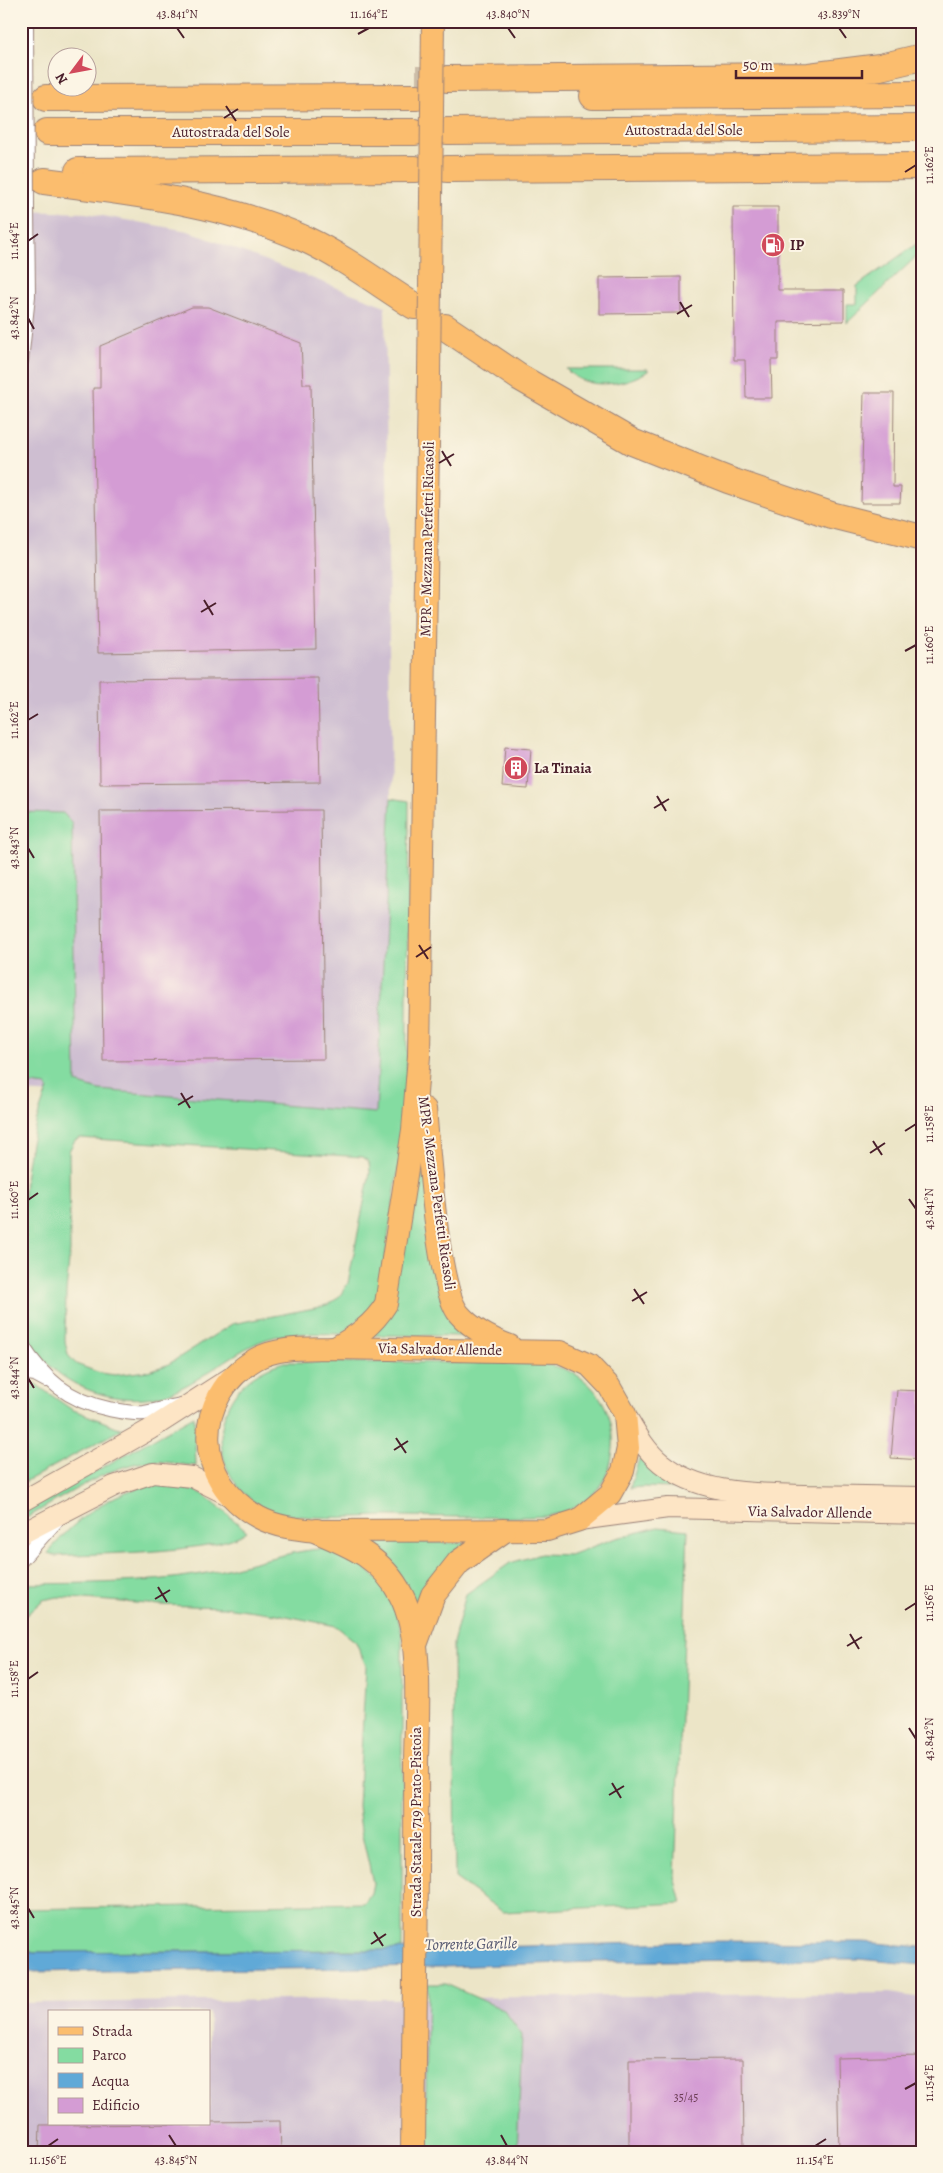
<svg xmlns="http://www.w3.org/2000/svg" width="943" height="2173" viewBox="0 0 943 2173" font-family="Alegreya,serif">
  <style>
    .industrial { fill: #cebed1; fill-rule: evenodd }
    .green { fill: #84dca1; stroke: #677e66; fill-rule: evenodd }
    .water { fill: #60a9d7; stroke: #556481 }
    .building { fill: #d49cd4 }
    .lines { fill: none; stroke-linecap: round; stroke-linejoin: round }
    .motorway-tunnel { stroke: #ccbda8; stroke-width: 26; stroke-dasharray: 26 13; stroke-linecap: butt }
    .minor-casing { stroke: #9b8279; stroke-width: 16 }
    .secondary-casing { stroke: #9b8279; stroke-width: 22 }
    .primary-casing { stroke: #9b8279; stroke-width: 24 }
    .trunk-casing { stroke: #9b8279; stroke-width: 26 }
    .motorway-casing { stroke: #9b8279; stroke-width: 28 }
    .minor { stroke: #fff; stroke-width: 14 }
    .secondary { stroke: #fde5c5; stroke-width: 20 }
    .primary { stroke: #fbbd6e; stroke-width: 22 }
    .trunk { stroke: #fbbd6e; stroke-width: 24 }
    .motorway { stroke: #fbbd6e; stroke-width: 26 }
    .minor-bridge-casing { stroke: #9b8279; stroke-width: 16; stroke-linecap: butt }
    .primary-bridge-casing { stroke: #9b8279; stroke-width: 24; stroke-linecap: butt }
    .minor-bridge { stroke: #fff; stroke-width: 14 }
    .primary-bridge { stroke: #fbbd6e; stroke-width: 22 }
    .ticks { fill: none; stroke: #4a1f2b; stroke-width: 2 }
    .labels { text-anchor: middle; stroke-width: 4; stroke-linejoin: round; paint-order: stroke }
    .number-label { font-size: 12px; fill: #6c3e55 }
    .street-label { font-size: 15px; fill: #4a1f2b; stroke: #fcf5e5 }
    .poi-label { font-size: 15px; font-weight: bold; fill: #4a1f2b; stroke: #fcf5e5; text-anchor: start }
    .water-label { font-size: 16px; font-style: italic; fill: #535670; stroke: #fcf5e5 }
    .neatline { fill: none; stroke: #4a1f2b; stroke-width: 2 }
    .ticks-label { font-size: 12px; text-anchor: middle; fill: #4a1f2b }
  </style>
  <rect width="100%" height="100%" fill="#fcf5e5"/>
  <filter id="ink" filterUnits="userSpaceOnUse"><feTurbulence type="fractalNoise" baseFrequency=".02" numOctaves="2"/><feDisplacementMap in="SourceGraphic" scale="10" xChannelSelector="R" yChannelSelector="G"/><feConvolveMatrix kernelMatrix="1 2 1 2 8 2 1 2 1" color-interpolation-filters="sRGB"/></filter>
  <filter id="wash" filterUnits="userSpaceOnUse"><feTurbulence type="fractalNoise" baseFrequency=".0096" numOctaves="4" result="noise"/><feDisplacementMap in="SourceGraphic" scale="20" xChannelSelector="R" yChannelSelector="G"/><feGaussianBlur stdDeviation="1.12" result="paint"/><feColorMatrix in="noise" values="0 0 0 0 0 0 0 0 0 0 0 0 0 0 0 0 0 1.4 0 .05"/><feComposite in="paint" operator="in"/></filter>
  <g filter="url(#wash)">
    <rect width="100%" height="100%" fill="#ece5c7"/>
    <!-- industrial -->
    <g class="industrial">
      <polygon points="21,211 86,213 188,231 385,306 391,808 376,1113 21,1092"/>
      <path d="M890,1993l32,5v154h-901v-149zM49,2012h160v112h-160z"/>
    </g>
    <!-- green -->
    <g class="green">
      <polygon points="922,240 922,251 847,323 847,304 857,304 857,286"/>
      <path d="M566,369h82v2c-22,14 -62,21 -82,-2z"/>
      <path d="M391,798l18,3 -3,313 -27,187 -37,33c-24,0 -52,-3 -75,5 -40,14 -72,51 -114,58 -54,9 -116,-22 -131,-77 -4,-14 -1,-32 -1,-45 0,-62 2,-129 27,-186l-1,-3 -26,-3v-271l42,1 9,10 4,260 23,7 277,23zM80,1138l283,19 6,5 1,10 -22,111c-8,14 -13,20 -28,24l-88,17 -65,41 -19,6 -33,4 -15,-2 -24,-9 -8,-9 -3,-14 1,-49 4,-42 -1,-99 6,-11z"/>
      <polygon points="418,1127 464,1333 463,1336 370,1335"/>
      <path d="M284,1362l237,1c16,1 33,1 48,8 47,21 60,89 22,125 -13,12 -28,17 -44,20 -52,3 -104,0 -156,0 -35,0 -92,6 -124,-7 -33,-14 -52,-52 -44,-87 7,-33 31,-51 61,-60z"/>
      <polygon points="21,1380 34,1383 71,1409 122,1429 21,1484"/>
      <path d="M194,1416l2,50c-16,-1 -32,-6 -49,-4 -37,2 -93,41 -126,59v-8z"/>
      <polygon points="639,1459 676,1487 675,1488 642,1487 630,1488"/>
      <path d="M168,1483l21,5 14,6 44,37c-27,23 -153,22 -192,25l-7,-3c29,-37 71,-68 120,-70z"/>
      <polygon points="658,1527 688,1530 675,1877 682,1903 503,1912 455,1878 453,1643 466,1594 510,1563 541,1554 570,1555 613,1539"/>
      <polygon points="366,1542 463,1543 466,1544 417,1612"/>
      <path d="M328,1548c42,15 66,42 74,87v315l-381,2v-43l343,-6 7,-10 2,-10 -12,-53 -3,-24 8,-140 -10,-24 -20,-16 -59,-12 -53,-7 -63,-2 -103,-8 -15,3 -19,17 -3,19v-51l2,-1c59,-1 120,0 179,-10 42,-7 82,-23 126,-26z"/>
      <polygon points="428,1984 446,1984 504,2010 522,2035 517,2152 425,2152"/>
    </g>
    <!-- water -->
    <polygon class="water" points="715,1941 864,1942 922,1947 922,1965 858,1959 818,1959 595,1962 442,1967 21,1972 21,1952 378,1950"/>
    <g id="blocks">
      <!-- building -->
      <g class="building">
        <polygon points="733,207 778,207 778,290 844,290 844,321 778,322 778,360 771,360 772,398 746,398 745,360 734,360"/>
        <polygon points="681,277 681,313 599,314 599,278"/>
        <polygon points="192,307 208,307 301,343 303,384 311,384 316,649 98,653 93,388 100,388 100,346"/>
        <polygon points="864,393 894,393 893,487 901,487 900,503 861,503"/>
        <polygon points="318,678 320,782 100,784 99,680"/>
        <polygon points="505,747 531,749 528,789 502,787"/>
        <polygon points="321,810 324,1059 103,1061 100,811"/>
        <polygon points="897,1390 922,1391 922,1460 891,1458"/>
        <polygon points="922,2056 922,2152 839,2152 837,2058"/>
        <polygon points="743,2059 744,2152 629,2152 629,2060"/>
        <polygon points="280,2121 281,2152 39,2152 40,2125 209,2124 209,2122"/>
      </g>
    </g>
  </g>
  <g filter="url(#ink)">
    <use href="#blocks" fill-opacity="0" stroke="#9b8279" stroke-width="1"/>
    <g class="lines">
      <!-- motorway-tunnel -->
      <polyline class="motorway-tunnel" points="416,79 447,79"/>
      <!-- minor casing -->
      <g class="minor-casing">
        <g id="minor">
          <polyline points="21,361 28,296 27,207"/>
          <path d="M21,1344c22,35 48,57 88,65 10,2 24,5 35,4 12,-2 25,-6 38,-8"/>
          <polyline points="21,1372 35,1374 46,1380"/>
          <polyline points="21,1560 56,1521"/>
        </g>
      </g>
      <!-- secondary casing -->
      <g class="secondary-casing">
        <g id="secondary">
          <path d="M625,1414c10,17 20,36 36,49 41,33 97,30 146,32 38,1 77,1 115,2"/>
          <polyline points="21,1502 149,1430 230,1378"/>
          <polyline points="579,1520 668,1508 922,1514"/>
          <polyline points="21,1534 114,1486 153,1473 192,1477 234,1498"/>
        </g>
      </g>
      <!-- primary casing -->
      <g class="primary-casing">
        <g id="primary">
          <path d="M425,1109c4,40 12,179 34,205 14,16 32,25 51,32"/>
          <path d="M334,1348l226,4 29,13 20,21 16,28 3,34 -5,23 -13,23 -31,26 -32,10 -230,1c-20,-2 -41,-4 -59,-14 -65,-36 -67,-120 -2,-158 23,-13 53,-10 78,-11z"/>
          <path d="M335,1348c22,-12 38,-23 51,-44l27,-174 6,-74 10,-680"/>
        </g>
      </g>
      <!-- trunk casing -->
      <g class="trunk-casing">
        <g id="trunk">
          <path d="M317,1531c36,15 65,27 84,64 23,43 15,123 15,172 1,128 -2,256 -3,385"/>
          <polyline points="416,1642 433,1595 459,1562 503,1531"/>
        </g>
      </g>
      <!-- motorway casing -->
      <g class="motorway-casing">
        <g id="motorway">
          <polyline points="447,79 809,76 880,67 922,57"/>
          <polyline points="593,96 922,94"/>
          <polyline points="46,98 417,97"/>
          <polyline points="447,131 922,128"/>
          <polyline points="47,132 415,132"/>
          <polyline points="447,169 922,166"/>
          <polyline points="78,171 415,169"/>
          <path d="M44,181c88,11 181,22 263,59 38,18 72,44 107,66"/>
          <polyline points="445,327 519,377 632,442 728,480 831,515 922,538"/>
        </g>
      </g>
      <!-- minor -->
      <use href="#minor" class="minor"/>
      <!-- secondary -->
      <use href="#secondary" class="secondary"/>
      <!-- primary -->
      <use href="#primary" class="primary"/>
      <!-- trunk -->
      <use href="#trunk" class="trunk"/>
      <!-- motorway -->
      <use href="#motorway" class="motorway"/>
      <!-- minor-bridge casing -->
      <g class="minor-bridge-casing">
        <polyline id="minor-bridge" points="26,21 27,207"/>
      </g>
      <!-- primary-bridge casing -->
      <g class="primary-bridge-casing">
        <polyline id="primary-bridge" points="429,376 433,21"/>
      </g>
      <!-- minor-bridge -->
      <use href="#minor-bridge" class="minor-bridge"/>
      <!-- primary-bridge -->
      <use href="#primary-bridge" class="primary-bridge"/>
    </g>
  </g>
  <!-- ticks -->
  <path class="ticks" d="M177,28l7,10M508,28l7,10M839,28l7,10M358,34l11,-6M226,106l10,15M224,118l14,-9M905,172l11,-7M28,241l10,-7M680,302l9,15M677,314l15,-9M28,318l6,11M442,451l9,15M439,463l15,-9M204,600l9,15M201,612l15,-9M905,651l11,-6M28,720l10,-6M657,796l9,15M654,808l15,-9M28,848l6,10M419,945l9,14M416,957l15,-10M181,1093l9,15M178,1105l15,-9M905,1131l11,-7M873,1141l9,14M870,1153l15,-10M909,1199l7,10M28,1200l10,-7M634,1289l10,15M632,1301l15,-9M28,1378l6,10M396,1438l10,15M394,1450l14,-9M158,1587l9,15M155,1599l15,-9M905,1610l11,-7M850,1634l9,15M847,1646l15,-9M28,1679l10,-7M909,1728l7,11M612,1783l9,15M609,1795l15,-9M28,1908l6,10M374,1932l9,14M371,1944l15,-10M905,2089l11,-6M169,2135l7,11M501,2135l6,11M48,2146l10,-7M815,2146l11,-7"/>
  <!-- icons -->
  <defs>
    <g id="fuel-disc" transform="scale(1.25)"><circle r="9.5" fill="#d1495b" stroke="#fcf5e5"/><path d="M-5.5-6h7V0h2V4h1.3V-2.5L3-4.5l.8-.8L6-3V5H2.5V1h-1V6h-7ZM-4.2-4.7v3.2H.2V-4.7Z" fill="#fff"/></g>
    <g id="building-disc" transform="scale(1.25)"><circle r="9.5" fill="#d1495b" stroke="#fcf5e5"/><path d="M-4-6H4V6H1V3H-1V6H-4ZM-2.5-4.3h1.7v1.8h-1.7ZM.8-4.3h1.7v1.8H.8ZM-2.5-1h1.7V.8h-1.7ZM.8-1h1.7V.8H.8Z" fill="#fff"/></g>
  </defs>
  <g fill-rule="evenodd">
    <use href="#fuel-disc" x="773" y="245"/>
    <use href="#building-disc" x="516" y="768"/>
  </g>
  <g class="labels">
    <!-- number labels -->
    <g class="number-label">
      <text x="686" y="2101">35/45</text>
    </g>
    <!-- street labels -->
    <g class="street-label">
      <text x="684" y="135">Autostrada del Sole</text>
      <text x="231" y="137">Autostrada del Sole</text>
      <text transform="translate(427 539) rotate(-89)" y="5">MPR - Mezzana Perfetti Ricasoli</text>
      <text transform="translate(437 1193) rotate(82)" y="5">MPR - Mezzana Perfetti Ricasoli</text>
      <text transform="translate(440 1349) rotate(1)" y="5">Via Salvador Allende</text>
      <text transform="translate(810 1512) rotate(1)" y="5">Via Salvador Allende</text>
      <text transform="translate(416 1822) rotate(-90)" y="5">Strada Statale 719 Prato-Pistoia</text>
    </g>
    <!-- poi labels -->
    <g class="poi-label">
      <text x="790" y="250">IP</text>
      <text x="534" y="773">La Tinaia</text>
    </g>
    <!-- water labels -->
    <g class="water-label">
      <text transform="translate(471 1943) rotate(-1)" y="6">Torrente Garille</text>
    </g>
  </g>
  <!-- margin -->
  <rect width="943" height="2173" fill="none" stroke="#fcf5e5" stroke-width="55"/>
  <!-- legend -->
  <rect x="48" y="2010" width="162" height="115" fill="#fcf5e5" stroke="#b59f9b"/>
  <rect x="58" y="2027" width="25" height="8" fill="#fbbd6e" stroke="#b59f9b"/>
  <text x="92" y="2036" font-size="15" fill="#4a1f2b">Strada</text>
  <rect x="58" y="2048" width="25" height="15" fill="#84dca1" stroke="#b59f9b"/>
  <text x="92" y="2060" font-size="15" fill="#4a1f2b">Parco</text>
  <rect x="58" y="2073" width="25" height="15" fill="#60a9d7" stroke="#b59f9b"/>
  <text x="92" y="2086" font-size="15" fill="#4a1f2b">Acqua</text>
  <rect x="58" y="2098" width="25" height="15" fill="#d49cd4" stroke="#b59f9b"/>
  <text x="92" y="2110" font-size="15" fill="#4a1f2b">Edificio</text>
  <!-- north arrow -->
  <g transform="translate(72 72) rotate(238)"><circle r="24" fill="#fcf5e5" stroke="#b59f9b"/>
  <path d="M0-4L9 19L0 12L-9 19Z" fill="#d1495b"/>
  <text y="-8" font-size="14" font-weight="bold" text-anchor="middle" fill="#4a1f2b">N</text>
  </g>
  <!-- scale -->
  <path d="M736 70v8h126v-8" fill="none" stroke="#4a1f2b" stroke-width="2.5"/>
  <text x="743" y="70" font-size="15" fill="#4a1f2b" stroke="#fcf5e5" stroke-width="4" paint-order="stroke">50 m</text>
  <rect x="28" y="28" width="888" height="2118" class="neatline"/>
  <g class="ticks-label">
    <text x="177" y="18">43.841°N</text>
    <text x="369" y="18">11.164°E</text>
    <text x="508" y="18">43.840°N</text>
    <text x="839" y="18">43.839°N</text>
    <text transform="translate(929 165) rotate(-90)" y="4">11.162°E</text>
    <text transform="translate(14 241) rotate(-90)" y="4">11.164°E</text>
    <text transform="translate(14 318) rotate(-90)" y="4">43.842°N</text>
    <text transform="translate(929 645) rotate(-90)" y="4">11.160°E</text>
    <text transform="translate(14 720) rotate(-90)" y="4">11.162°E</text>
    <text transform="translate(14 848) rotate(-90)" y="4">43.843°N</text>
    <text transform="translate(929 1124) rotate(-90)" y="4">11.158°E</text>
    <text transform="translate(14 1200) rotate(-90)" y="4">11.160°E</text>
    <text transform="translate(929 1209) rotate(-90)" y="4">43.841°N</text>
    <text transform="translate(14 1378) rotate(-90)" y="4">43.844°N</text>
    <text transform="translate(929 1603) rotate(-90)" y="4">11.156°E</text>
    <text transform="translate(14 1679) rotate(-90)" y="4">11.158°E</text>
    <text transform="translate(929 1739) rotate(-90)" y="4">43.842°N</text>
    <text transform="translate(14 1908) rotate(-90)" y="4">43.845°N</text>
    <text transform="translate(929 2083) rotate(-90)" y="4">11.154°E</text>
    <text x="48" y="2164">11.156°E</text>
    <text x="176" y="2164">43.845°N</text>
    <text x="507" y="2164">43.844°N</text>
    <text x="815" y="2164">11.154°E</text>
  </g>
</svg>
